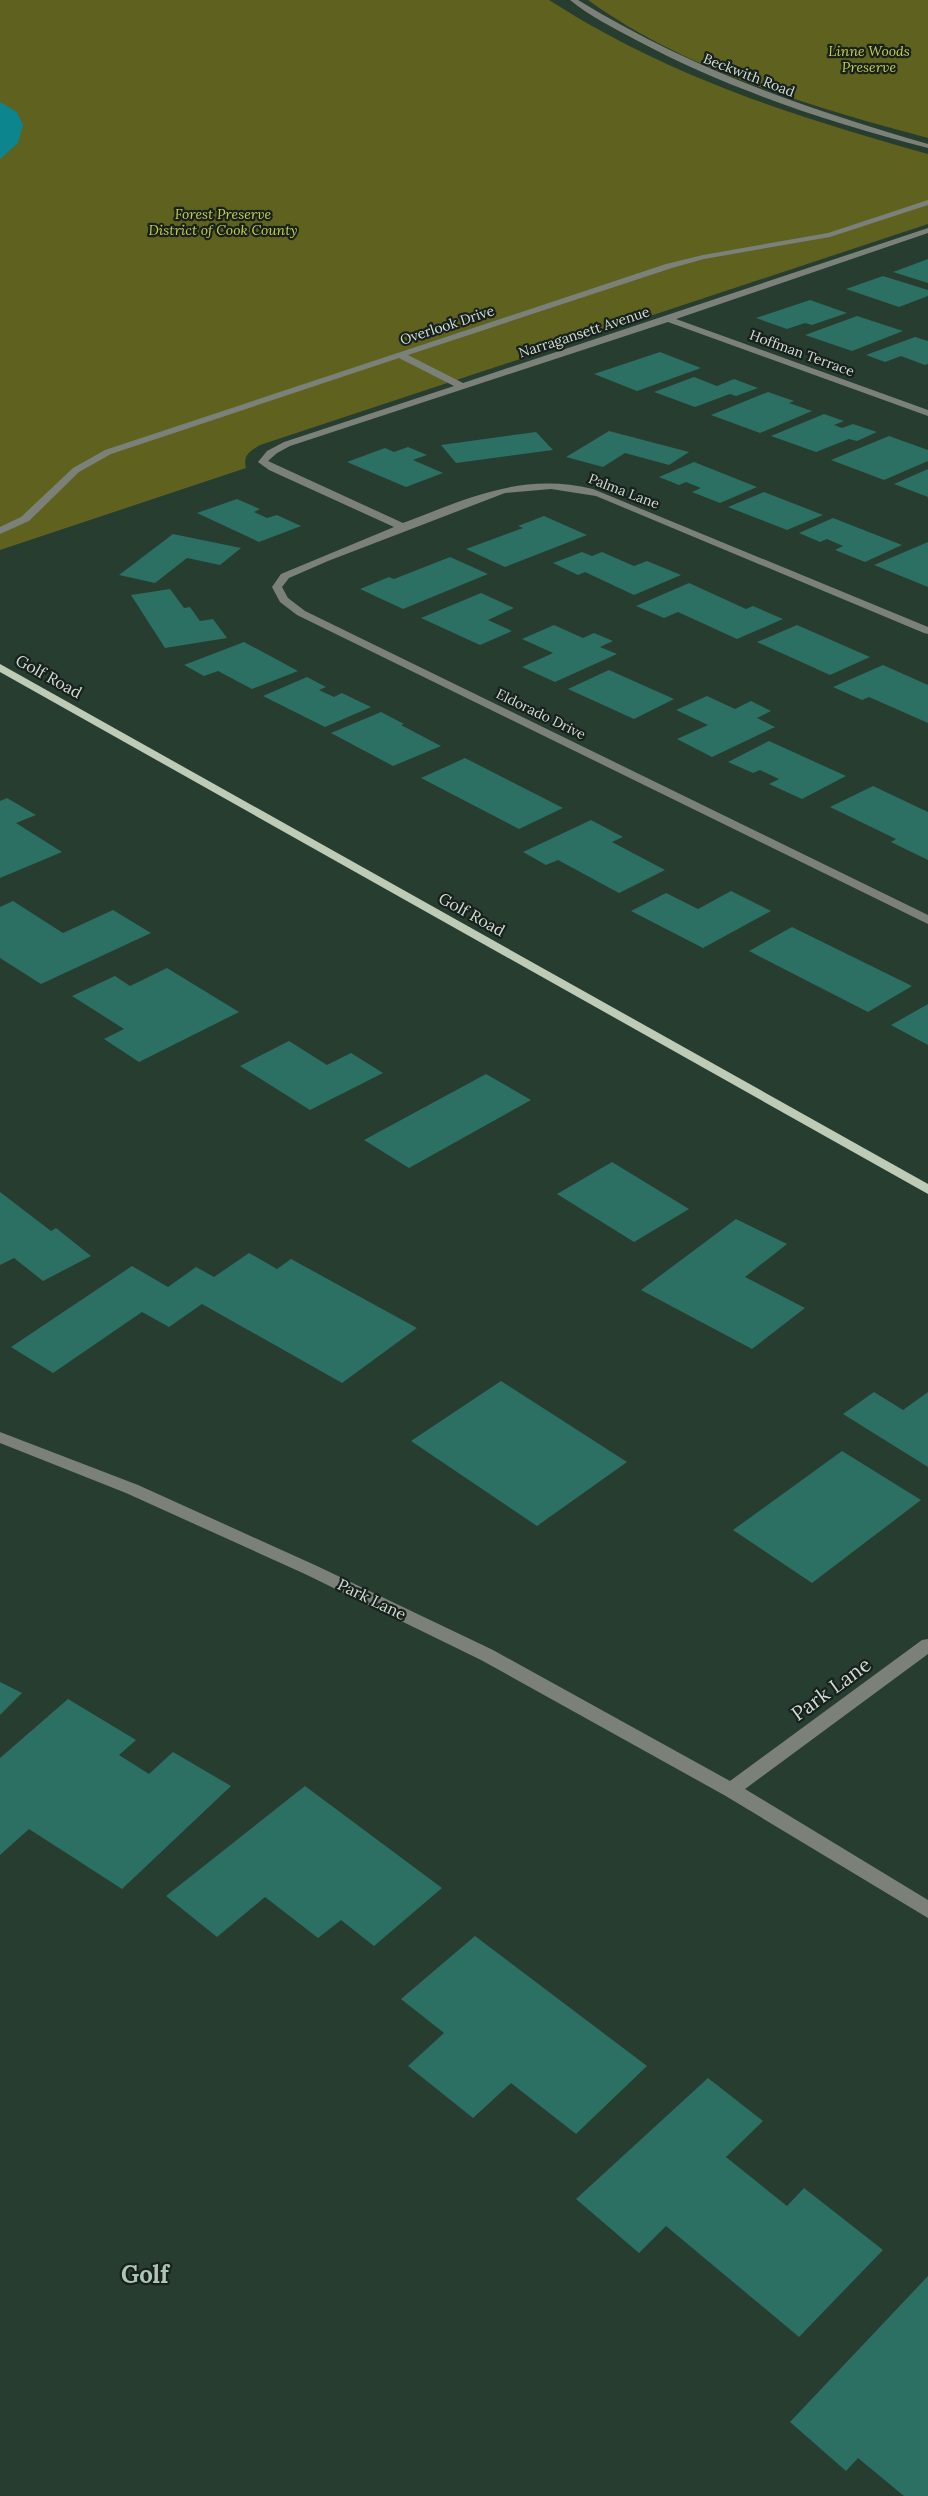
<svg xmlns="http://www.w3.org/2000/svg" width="928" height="2496" viewBox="0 0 928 2496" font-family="Lora,serif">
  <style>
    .green { fill: #5f611e }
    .water { fill: #0c858e }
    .building { fill: #2c6f63 }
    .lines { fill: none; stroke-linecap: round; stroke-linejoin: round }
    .minor { fill: #7b8178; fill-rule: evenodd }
    .major { fill: #becbb7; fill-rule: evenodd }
    .labels { text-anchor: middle; stroke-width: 4.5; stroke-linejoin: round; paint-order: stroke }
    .far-park-label { font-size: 14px; font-style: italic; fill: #c7cd4f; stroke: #18211b }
    .far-street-label { font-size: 14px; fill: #d0ddd5; stroke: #18211b }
    .street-label { font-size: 16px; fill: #d0ddd5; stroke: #18211b }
    .near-street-label { font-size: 20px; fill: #d0ddd5; stroke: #18211b }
    .near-quarter-label { font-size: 24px; font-weight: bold; fill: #acc6b5; stroke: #18211b }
  </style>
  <rect width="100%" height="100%" fill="#273d30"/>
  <!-- green -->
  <g class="green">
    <path d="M0,0h549c122,78 242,115 379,154v70l-668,221c-11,7 -17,10 -14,23l-246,82z"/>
    <path d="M588,0h340v138c-113,-30 -244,-68 -340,-138z"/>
  </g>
  <!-- water -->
  <polygon class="water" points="0,102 17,112 23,125 18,143 0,159"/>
  <!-- building -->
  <g class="building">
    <polygon points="928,259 928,283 893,272"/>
    <polygon points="883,276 928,290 928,296 899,307 846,289"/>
    <polygon points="810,300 847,313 812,325 805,323 787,329 756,318"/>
    <polygon points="857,316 903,331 852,351 805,335"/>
    <polygon points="915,337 928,341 928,364 925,365 901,356 885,362 866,355"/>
    <polygon points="660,352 701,368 637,391 594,374"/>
    <polygon points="694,377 717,386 734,379 758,388 736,396 730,394 695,407 654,392"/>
    <polygon points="768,392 794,401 789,403 812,411 760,433 711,415"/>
    <polygon points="824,414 844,421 834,425 842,428 853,424 877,432 857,441 849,439 816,452 771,436"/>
    <polygon points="609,431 689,452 669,465 625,453 603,467 566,457"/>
    <polygon points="536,432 553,450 456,463 441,445"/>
    <polygon points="889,436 928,450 928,461 884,480 831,460"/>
    <polygon points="408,447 427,455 413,460 443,473 406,487 347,462 385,448 394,452"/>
    <polygon points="694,462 757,487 720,503 692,492 701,488 686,482 679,485 659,477"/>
    <polygon points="928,469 928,497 894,484"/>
    <polygon points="764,492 823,515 787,530 728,507"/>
    <polygon points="237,499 260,509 254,512 267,518 277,515 301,526 259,542 197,513"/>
    <polygon points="544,516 587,535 505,567 466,549 523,528 518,526"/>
    <polygon points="833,518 902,545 865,562 835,550 843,546 827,539 820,542 799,533"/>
    <polygon points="173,534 241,548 220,565 187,558 155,583 119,575"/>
    <polygon points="928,542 928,587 874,565"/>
    <polygon points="582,552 592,556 602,552 634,566 647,561 681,575 634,595 585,572 578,575 553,563"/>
    <polygon points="450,557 488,574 403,609 360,589 389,577 394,579"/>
    <polygon points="689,583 746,609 753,606 783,619 737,639 678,612 664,618 636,606"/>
    <polygon points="170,589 184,608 190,607 200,621 213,619 227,638 165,648 131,595"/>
    <polygon points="481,593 514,608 488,620 512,631 480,645 421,618"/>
    <polygon points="554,625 583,638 594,633 613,641 600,647 617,654 555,682 522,667 553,653 522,639"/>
    <polygon points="797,625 870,657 830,675 757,642"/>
    <polygon points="244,642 298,671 252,689 218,671 204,676 184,665"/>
    <polygon points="883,665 928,685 928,723 869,697 862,700 833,687"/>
    <polygon points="609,670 674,699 634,719 568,689"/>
    <polygon points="307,677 326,687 319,690 334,697 342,693 371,707 325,727 263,696"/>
    <polygon points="707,696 735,709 751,701 771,711 757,718 775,727 712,757 677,739 708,725 676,710"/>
    <polygon points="381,712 404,724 401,725 441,746 393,766 331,733"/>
    <polygon points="769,741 846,776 802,799 769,784 779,779 760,770 753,773 728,762"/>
    <polygon points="465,758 563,808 519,829 421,778"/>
    <polygon points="873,786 928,812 928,860 891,842 896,839 830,807"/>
    <polygon points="7,798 36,815 16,823 62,852 0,878 0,801"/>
    <polygon points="591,820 623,837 612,842 665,870 619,893 558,860 546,865 523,852"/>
    <polygon points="731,891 771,911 703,948 631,911 666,893 698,909"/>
    <polygon points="13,901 63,933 113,910 151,933 41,984 0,958 0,907"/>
    <polygon points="792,927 912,986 868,1012 749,951"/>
    <polygon points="167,968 239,1012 139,1062 104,1039 124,1029 72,996 115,976 130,986"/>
    <polygon points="928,1004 928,1045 891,1025"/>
    <polygon points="289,1041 327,1065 351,1053 383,1073 310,1110 240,1066"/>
    <polygon points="486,1074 531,1100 409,1168 364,1140"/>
    <polygon points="612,1162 689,1209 634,1242 557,1194"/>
    <polygon points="0,1192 51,1231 56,1228 91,1256 43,1281 14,1258 0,1265"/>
    <polygon points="736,1219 787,1244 745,1277 805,1308 752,1349 641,1290"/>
    <polygon points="249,1253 277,1269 291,1259 417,1328 342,1383 202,1304 169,1327 142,1312 53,1373 11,1347 132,1266 168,1287 196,1267 214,1277"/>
    <polygon points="501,1381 627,1462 537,1526 411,1441"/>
    <polygon points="874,1392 903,1410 928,1392 928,1467 843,1414"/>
    <polygon points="842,1451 921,1500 812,1583 733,1530"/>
    <polygon points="0,1682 22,1693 0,1715"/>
    <polygon points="68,1699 136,1740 119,1755 149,1774 173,1752 231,1786 122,1889 29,1829 0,1855 0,1758"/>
    <polygon points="305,1786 442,1888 374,1946 341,1920 318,1938 265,1897 217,1937 166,1896"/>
    <polygon points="475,1936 647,2066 576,2134 511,2083 473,2118 408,2066 444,2033 401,1999"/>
    <polygon points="708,2078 763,2121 726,2157 787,2206 804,2188 883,2250 799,2337 666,2226 639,2253 576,2199"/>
    <polygon points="928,2276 928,2496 904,2496 858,2458 846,2471 790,2422"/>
  </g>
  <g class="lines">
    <!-- minor -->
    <g class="minor">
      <path d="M570,0h8c113,69 224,107 350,144v4c-100,-26 -200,-59 -292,-108 -22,-12 -47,-24 -66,-40z"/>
      <path d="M928,200v5l-98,32 -126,22 -32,9 -264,87 55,28 465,-155v5l-252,86 252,91v6l-260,-94 -378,124 -13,7 -9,8 135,62c66,-25 118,-51 190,-34l335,138v7l-4,-1 -328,-137 -45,-7 -46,4 -177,68 -39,17 -7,9 6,11 17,13 623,304v9l-631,-309 -17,-13 -8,-15 9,-13 113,-47 -125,-57 -11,-8 9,-11 17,-9 170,-56 -55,-28 -288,96 -32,18 -50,49 -29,13v-7l21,-10 52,-49 32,-18 561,-186 37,-9 125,-22z"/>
      <polygon points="0,1432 138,1485 317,1566 493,1650 730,1781 922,1640 928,1639 928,1654 745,1789 928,1900 928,1918 724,1795 481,1660 305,1574 126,1493 0,1443"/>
    </g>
    <!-- major -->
    <polygon class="major" points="0,664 928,1184 928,1194 0,672"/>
  </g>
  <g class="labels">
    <!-- far-park labels -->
    <g class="far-park-label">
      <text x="869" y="56">Linne Woods<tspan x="869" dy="16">Preserve</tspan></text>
      <text x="223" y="219">Forest Preserve<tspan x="223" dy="16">District of Cook County</tspan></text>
    </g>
    <!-- far-street labels -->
    <g class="far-street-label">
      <text transform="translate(749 75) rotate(21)" y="5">Beckwith Road</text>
      <text transform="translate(447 325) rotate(-18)" y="5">Overlook Drive</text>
      <text transform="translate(584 332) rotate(-18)" y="5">Narragansett Avenue</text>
      <text transform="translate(802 353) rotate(20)" y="5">Hoffman Terrace</text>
      <text transform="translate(624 491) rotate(21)" y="5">Palma Lane</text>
      <text transform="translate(541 714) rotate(26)" y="5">Eldorado Drive</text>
    </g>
    <!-- street labels -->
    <g class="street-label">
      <text transform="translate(49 676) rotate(29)" y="6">Golf Road</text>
      <text transform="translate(472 914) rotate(29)" y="6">Golf Road</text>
      <text transform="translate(372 1599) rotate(26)" y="6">Park Lane</text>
    </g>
    <!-- near-street labels -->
    <g class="near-street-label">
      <text transform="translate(831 1689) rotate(-36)" y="7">Park Lane</text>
    </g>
    <!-- near-quarter labels -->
    <g class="near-quarter-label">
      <text x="145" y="2283">Golf</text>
    </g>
  </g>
</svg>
